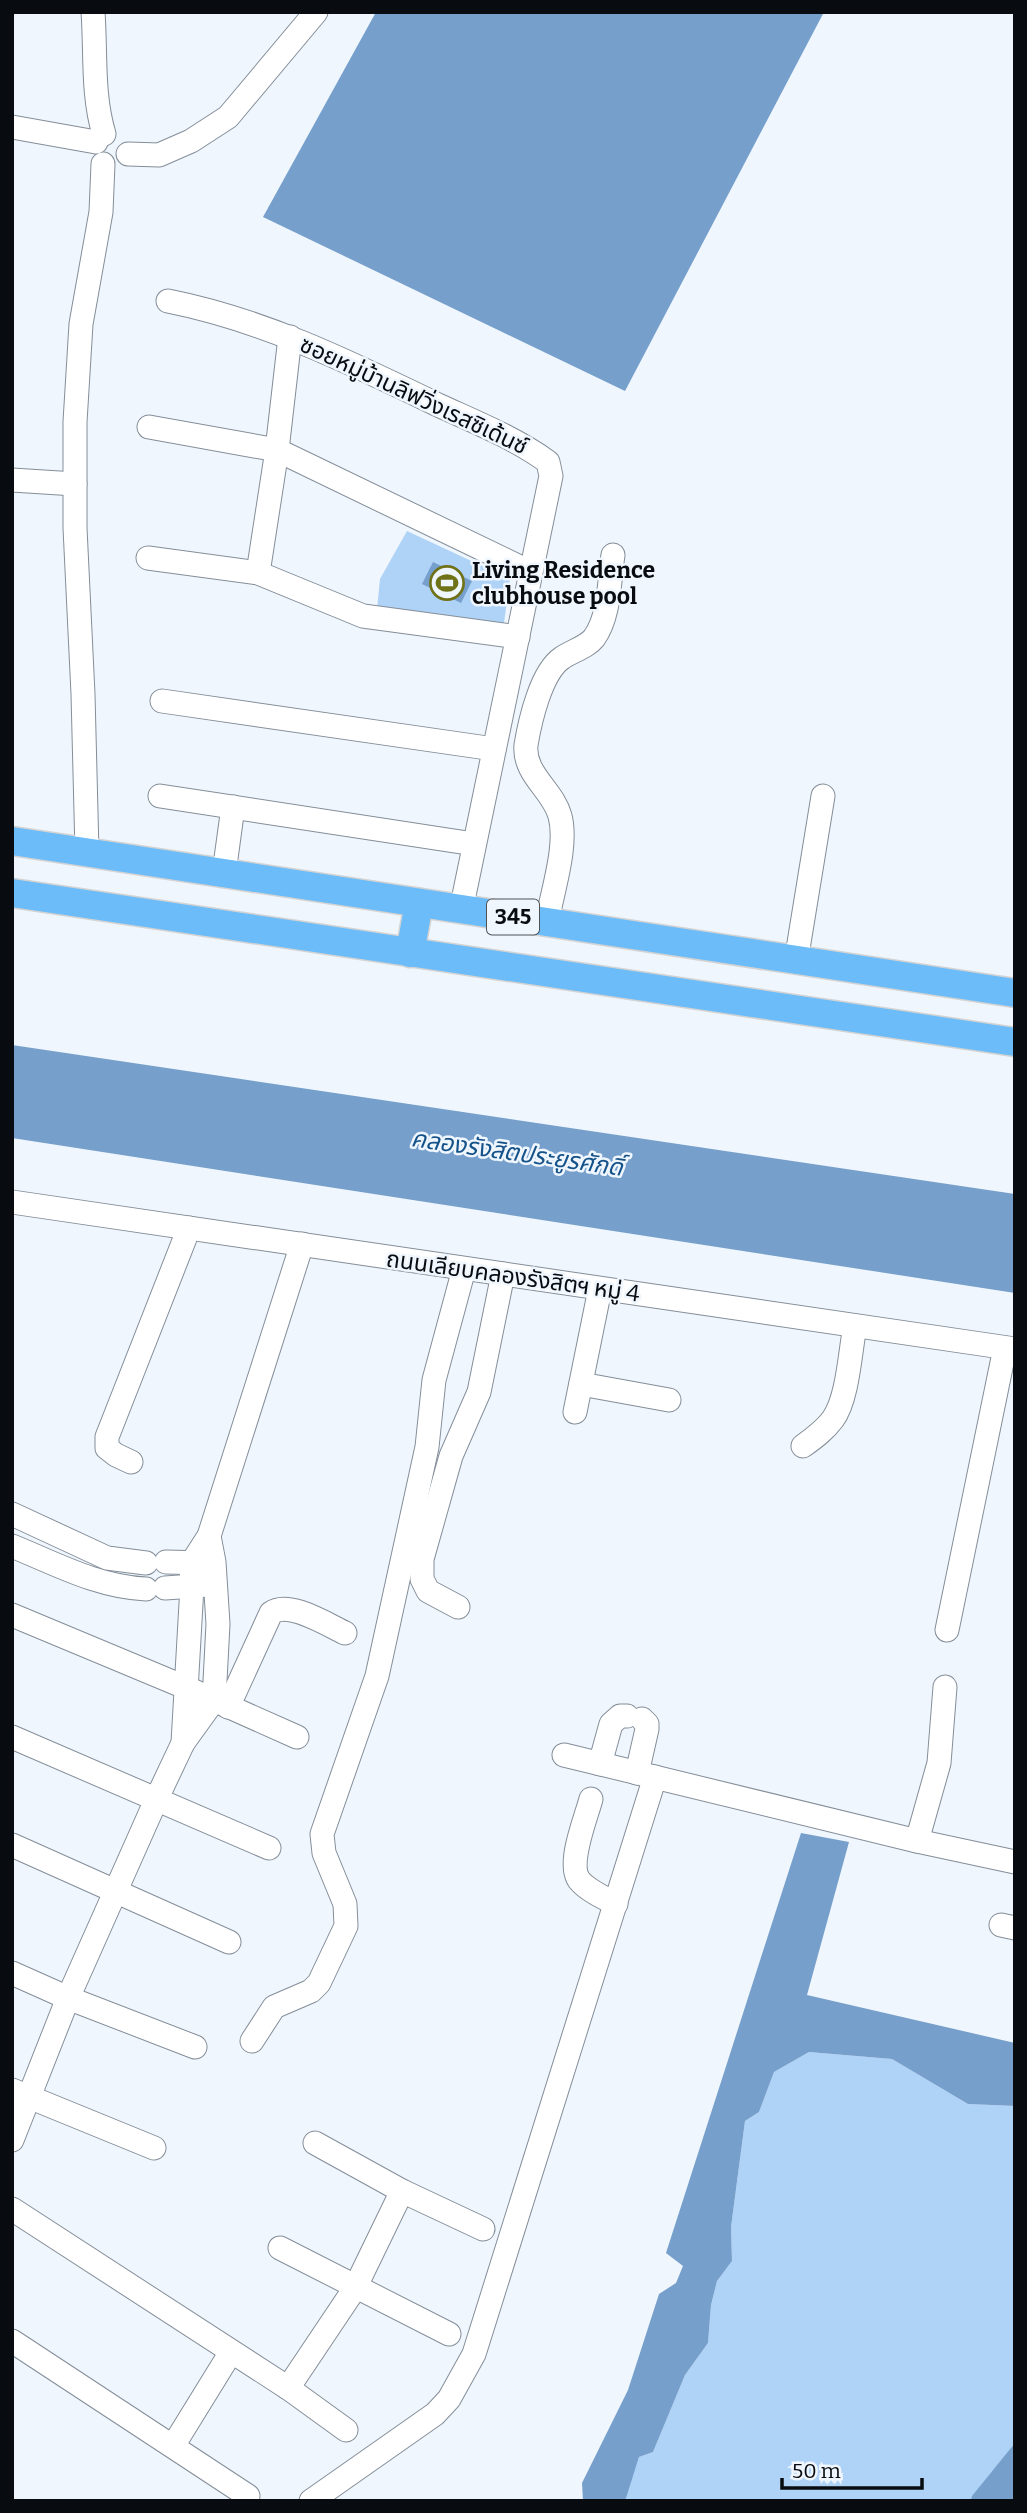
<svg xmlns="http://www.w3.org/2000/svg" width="1027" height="2513" viewBox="0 0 1027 2513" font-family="Bitter,'Noto Sans Thai',serif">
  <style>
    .green { fill: #afd2f7 }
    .water { fill: #769fcb }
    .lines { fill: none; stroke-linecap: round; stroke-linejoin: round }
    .minor-casing { stroke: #848e99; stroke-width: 25 }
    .major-casing { stroke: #d3d3d4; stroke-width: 31 }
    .minor { stroke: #fff; stroke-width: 23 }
    .major { stroke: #6bbcf8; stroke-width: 28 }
    .labels { text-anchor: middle; stroke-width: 5; stroke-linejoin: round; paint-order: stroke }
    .shield { fill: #eff6fd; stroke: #4d5257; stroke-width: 2 }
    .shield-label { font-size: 21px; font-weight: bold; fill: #080c10 }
    .street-label { font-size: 23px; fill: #080c10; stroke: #eff6fd }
    .poi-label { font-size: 23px; font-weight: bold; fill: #080c10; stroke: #eff6fd; text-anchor: start }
    .water-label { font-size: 24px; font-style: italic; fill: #155289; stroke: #eff6fd }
  </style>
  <rect width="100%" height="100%" fill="#eff6fd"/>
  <!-- green -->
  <g class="green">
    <polygon points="407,531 510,579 504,623 377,609 380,579"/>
    <polygon points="809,2052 892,2059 968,2104 1015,2106 1015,2443 971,2501 624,2501 639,2457 653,2452 685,2375 708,2343 711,2305 717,2281 732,2261 731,2227 745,2121 759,2112 774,2072"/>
  </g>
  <!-- water -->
  <g class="water">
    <polygon points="376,12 824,12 625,391 263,217"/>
    <polygon points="433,562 472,581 461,603 422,584"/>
    <polygon points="12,1045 1015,1194 1015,1293 12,1138"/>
    <polygon points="801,1833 849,1842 807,1995 1015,2043 1015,2106 968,2104 892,2059 809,2052 774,2072 759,2112 745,2121 731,2227 732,2261 717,2281 711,2305 708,2343 685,2375 653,2452 639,2457 626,2498 624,2501 583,2501 582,2483 628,2390 659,2294 676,2283 683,2266 666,2253"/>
    <polygon points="1015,2443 1015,2501 971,2501 972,2496"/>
  </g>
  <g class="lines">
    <!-- minor casing -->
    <g class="minor-casing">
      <g id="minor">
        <path d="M93,12c3,41 -1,82 11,122"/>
        <polyline points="12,127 96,142"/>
        <polyline points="128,154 159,155 191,141 228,117 316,12"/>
        <path d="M168,301c96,19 183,62 270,104 37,17 77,33 110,57l3,14 -90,434"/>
        <polyline points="149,427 277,450 530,572"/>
        <polyline points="12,480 75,484"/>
        <polyline points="148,558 258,573 363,616 518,637"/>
        <polyline points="258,573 277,450 290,337"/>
        <polyline points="162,701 494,749"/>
        <polyline points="160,796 474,844"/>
        <polyline points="87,852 83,694 75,528 75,422 81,324 101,212 103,164"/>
        <polyline points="224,873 233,807"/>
        <path d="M547,922c5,-30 21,-76 13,-106 -7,-26 -37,-42 -34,-71 4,-24 15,-73 36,-87 10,-7 25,-11 32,-20 16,-22 15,-57 19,-83"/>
        <polyline points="796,961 823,796"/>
        <polyline points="12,1202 1015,1349"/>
        <polyline points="581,1384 669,1400"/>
        <polyline points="575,1412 600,1289"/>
        <path d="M803,1446c11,-8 22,-16 30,-27 15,-21 17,-67 22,-93"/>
        <polyline points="131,1462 116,1455 107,1448 107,1437 189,1228"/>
        <polyline points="12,1514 107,1558 146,1563"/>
        <path d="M12,1546c44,18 86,41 134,43"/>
        <polyline points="166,1562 205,1563"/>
        <polyline points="165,1588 208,1585"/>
        <polyline points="458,1607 428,1591 422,1579 422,1559 451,1456 479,1392 503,1274"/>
        <polyline points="12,1615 187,1688 297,1737"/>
        <polyline points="947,1630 1005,1348"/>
        <path d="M228,1707l43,-94c18,-13 55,11 74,20"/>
        <polyline points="12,1737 269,1848"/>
        <polyline points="183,1743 192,1586 191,1564 209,1536 302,1244"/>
        <polyline points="564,1755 917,1841 1015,1862"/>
        <polyline points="600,1764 611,1724 620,1716 627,1716"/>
        <polyline points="637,1773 647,1729 647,1724 642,1719"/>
        <path d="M591,1799c-5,19 -24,64 -12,81 8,10 25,18 37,24"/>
        <polyline points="917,1841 939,1763 945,1687"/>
        <polyline points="12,1845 229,1942"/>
        <polyline points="1001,1925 1015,1928"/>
        <polyline points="12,1973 68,1998 195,2047"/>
        <polyline points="252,2041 274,2007 311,1991 319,1983 346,1926 345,1904 324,1853 322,1834 377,1676 427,1447 434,1380 464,1269"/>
        <polyline points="12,2090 154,2148"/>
        <polyline points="12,2140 68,1998 157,1798 183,1743 214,1700 218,1624 214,1562 209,1536"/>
        <polyline points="315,2143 402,2191 483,2229"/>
        <polyline points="12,2209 288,2388 346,2430"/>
        <polyline points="280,2248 449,2334"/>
        <polyline points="12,2341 248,2496"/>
        <polyline points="288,2388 355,2288 402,2191"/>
        <polyline points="173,2446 231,2352"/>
        <polyline points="311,2501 435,2414 449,2399 474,2354 655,1777"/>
      </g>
    </g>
    <!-- major casing -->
    <g class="major-casing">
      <g id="major">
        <polyline points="12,841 1015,993"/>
        <polyline points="12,893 1015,1042"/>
        <polyline points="410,953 419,903"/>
      </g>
    </g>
    <!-- minor -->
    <use href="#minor" class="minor"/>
    <!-- major -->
    <use href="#major" class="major"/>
  </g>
  <!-- icons -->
  <defs>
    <g id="stadium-ring" transform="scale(1.75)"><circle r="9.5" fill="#eff6fd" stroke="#707218" stroke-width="1.5"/><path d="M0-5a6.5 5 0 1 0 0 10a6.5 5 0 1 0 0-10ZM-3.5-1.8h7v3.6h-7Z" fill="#707218"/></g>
  </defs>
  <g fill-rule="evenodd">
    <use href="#stadium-ring" x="447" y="583"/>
  </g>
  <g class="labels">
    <!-- shield labels -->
    <rect class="shield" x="487" y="899.5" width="52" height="35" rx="5"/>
    <g class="shield-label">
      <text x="513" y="924">345</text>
    </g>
    <!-- street labels -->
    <g class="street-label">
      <text transform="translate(414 395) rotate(25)" y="8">ซอยหมู่บ้านลิฟวิ่งเรสซิเด้นซ์</text>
      <text transform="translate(513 1276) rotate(8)" y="8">ถนนเลียบคลองรังสิตฯ หมู่ 4</text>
    </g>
    <!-- poi labels -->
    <g class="poi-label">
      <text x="472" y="578">Living Residence<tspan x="472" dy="26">clubhouse pool</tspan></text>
    </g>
    <!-- water labels -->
    <g class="water-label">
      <text transform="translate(517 1153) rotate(8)" y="8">คลองรังสิตประยูรศักดิ์</text>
    </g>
  </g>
  <!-- border -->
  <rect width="1027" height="2513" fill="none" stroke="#080c10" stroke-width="28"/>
  <!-- scale -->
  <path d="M782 2478v10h140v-10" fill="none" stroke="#080c10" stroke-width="3.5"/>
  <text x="792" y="2478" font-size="21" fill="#080c10" stroke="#eff6fd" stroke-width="5" paint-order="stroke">50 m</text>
</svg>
